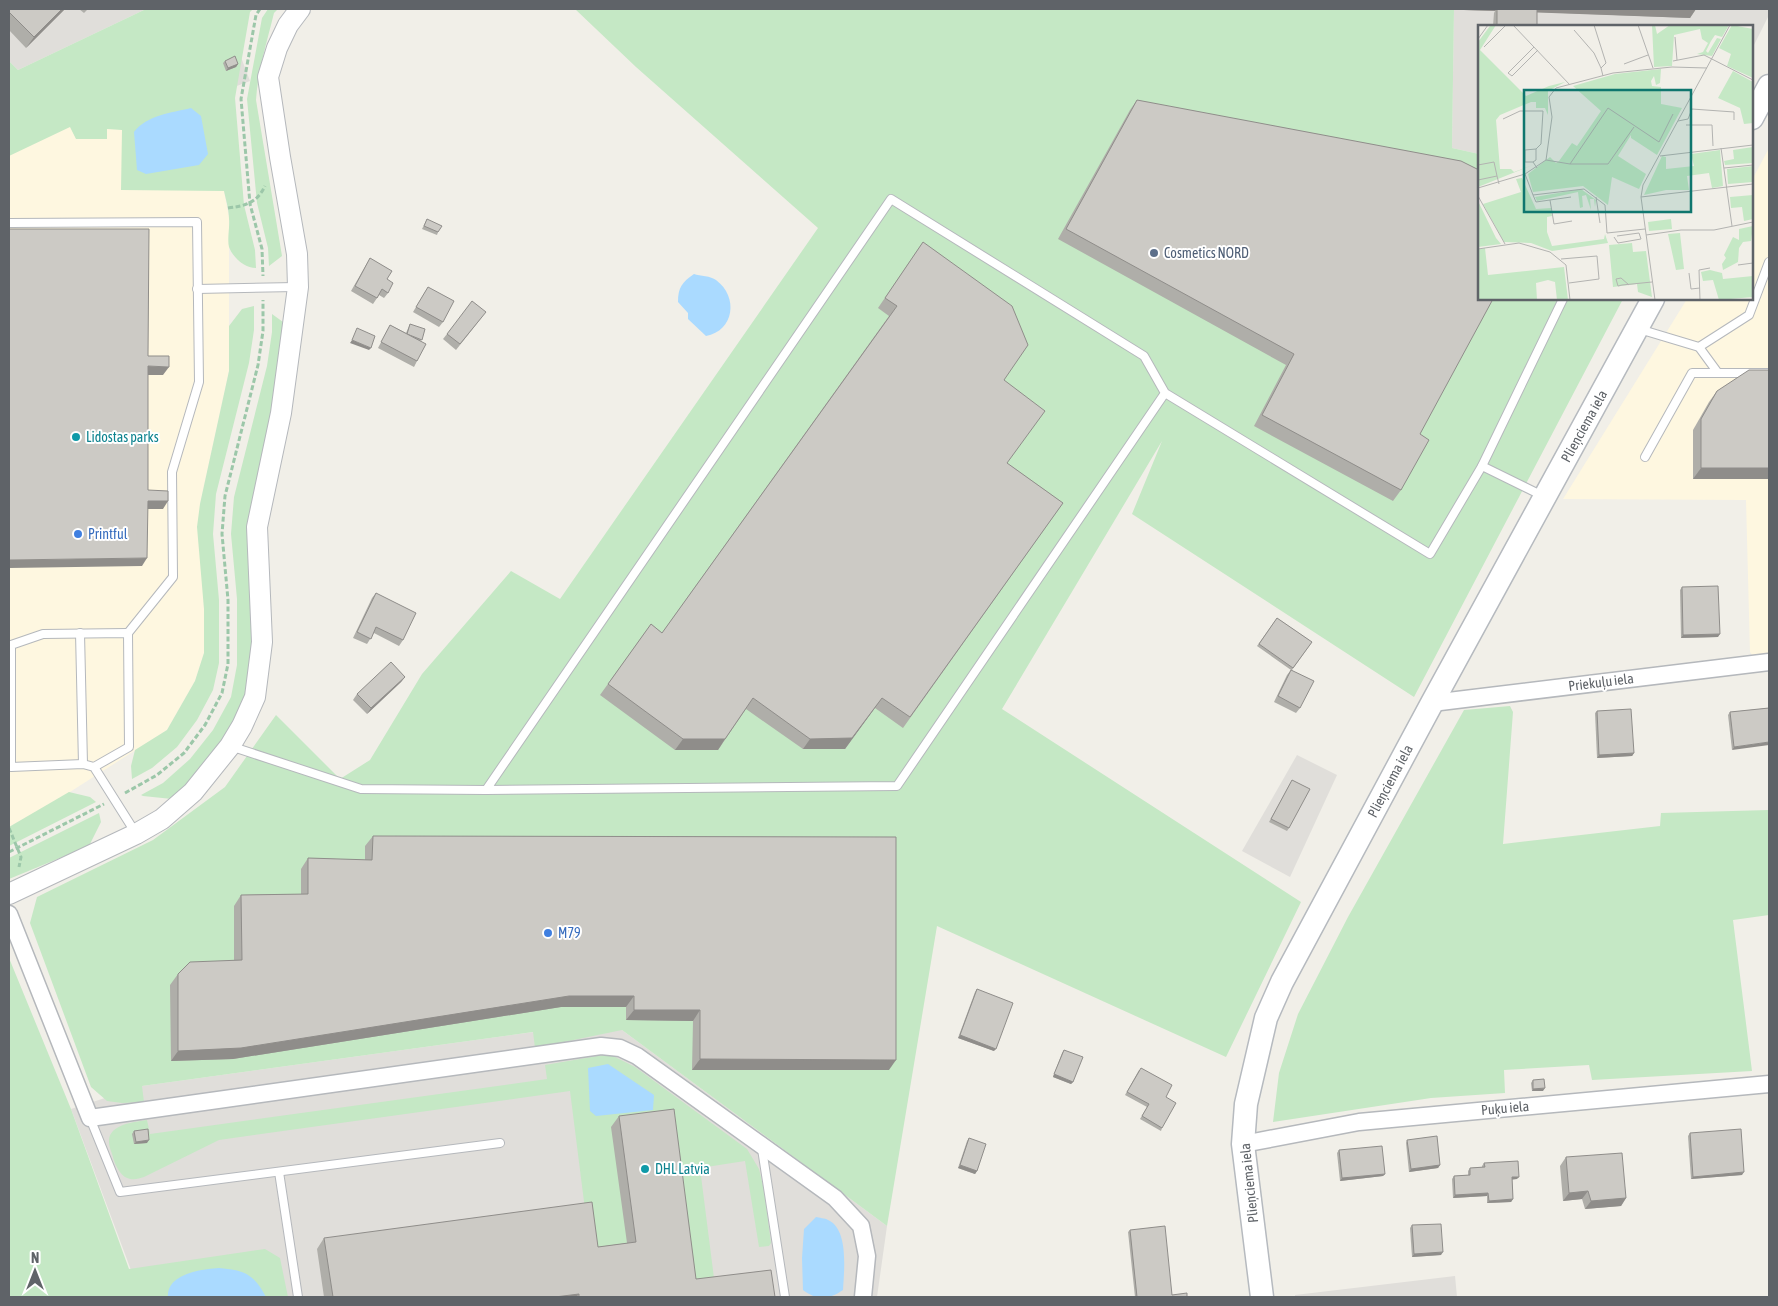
<svg xmlns="http://www.w3.org/2000/svg" width="1778" height="1306" viewBox="0 0 1778 1306" font-family="'Asap Condensed',sans-serif">
  <style>
    .commercial { fill: #fef7e0 }
    .industrial { fill: #e0deda }
    .green { fill: #c5e8c5 }
    .water { fill: #aadaff }
    .lines { fill: none; stroke-linecap: round; stroke-linejoin: round }
    .service-casing { stroke: #b5b8bc; stroke-width: 10 }
    .minor-casing { stroke: #b5b8bc; stroke-width: 19 }
    .tertiary-casing { stroke: #b5b8bc; stroke-width: 22 }
    .secondary-casing { stroke: #b6babf; stroke-width: 25 }
    .path { stroke: #9cc7a9; stroke-width: 3; stroke-dasharray: 5 2.5; stroke-linecap: butt }
    .service { stroke: #fff; stroke-width: 8 }
    .minor { stroke: #fff; stroke-width: 16 }
    .tertiary { stroke: #fff; stroke-width: 20 }
    .secondary { stroke: #fff; stroke-width: 22 }
    .wall { fill: #afaea9 }
    .shaded-wall { fill: #8f8d8a }
    .building { fill: #cccac5; stroke: #8f8d8a }
    .service-dot { fill: #5c6f8a; stroke: #fff; stroke-width: 2 }
    .culture-dot { fill: #0f9aa8; stroke: #fff; stroke-width: 2 }
    .shop-dot { fill: #3f7fe0; stroke: #fff; stroke-width: 2 }
    .labels { text-anchor: middle; stroke-width: 4; stroke-linejoin: round; paint-order: stroke }
    .service-label { font-size: 14px; fill: #4e5e75; stroke: #fff; text-anchor: start }
    .street-label { font-size: 14px; fill: #5f6368; stroke: #fff }
    .culture-label { font-size: 14px; fill: #0d838f; stroke: #fff; text-anchor: start }
    .shop-label { font-size: 14px; fill: #366cbe; stroke: #fff; text-anchor: start }
    .inset-road { fill: none; stroke: #b3b3b1; stroke-width: 1 }
    .view { fill: #0f766e; fill-opacity: 0.15; stroke: #0f766e; stroke-width: 2.5 }
    .inset-edge { fill: none; stroke: #5f6368; stroke-width: 2.5 }
  </style>
  <rect width="100%" height="100%" fill="#f1efe8"/>
  <!-- commercial -->
  <g class="commercial">
    <polygon points="184,68 224,191 229,217 229,371 200,504 204,610 204,653 195,681 167,730 59,799 9,827 9,149"/>
    <polygon points="1769,148 1769,657 1755,659 1750,652 1746,500 1563,499 1687,299 1752,299 1752,180"/>
  </g>
  <!-- industrial -->
  <g class="industrial">
    <polygon points="9,9 146,9 18,70 9,61"/>
    <polygon points="1454,9 1769,9 1769,15 1752,49 1752,26 1479,26 1479,154 1452,148"/>
    <polygon points="239,52 250,81 226,90"/>
    <polygon points="1297,755 1337,775 1290,877 1242,851"/>
    <polygon points="563,1028 622,1030 887,1226 877,1297 141,1297 71,1109 142,1086"/>
    <polygon points="1455,1276 1457,1297 1295,1297 1295,1295"/>
  </g>
  <!-- green -->
  <g class="green">
    <path d="M146,9h107l-3,3 -15,86 9,107 11,45 1,18c-11,0 -23,-10 -27,-21 -2,-8 1,-20 0,-28 0,-9 -3,-19 -5,-28l-103,-1 1,-60 -15,-1v10h-31l-6,-12 -61,29v-95l9,9z"/>
    <path d="M268,9h10l-4,4c-7,29 -16,57 -18,87l26,156 -13,10 -1,-18 -11,-45 -10,-104 15,-81z"/>
    <polygon points="575,9 1454,9 1452,148 1479,154 1479,299 1623,299 1414,697 1132,514 1162,441 1002,709 1301,902 1226,1057 937,926 887,1226 622,1030 535,1048 533,1032 142,1086 144,1102 122,1103 107,1101 91,1087 30,923 37,897 153,840 225,787 276,715 340,779 370,760 422,674 511,571 560,599 818,228 636,67"/>
    <polygon points="254,306 254,330 249,363 216,494 213,534 219,600 219,663 213,690 197,720 177,747 152,768 132,779 131,766 135,750 167,730 195,681 204,653 204,609 197,527 200,504 229,371 229,326 242,309"/>
    <path d="M272,314l11,8 -30,297c-1,23 1,48 -5,69 -13,45 -46,78 -76,111l-29,-3 -2,-1 22,-12 27,-24 23,-29 18,-33 6,-32v-66l-6,-65 3,-37 33,-131 5,-34z"/>
    <polygon points="1510,706 1513,712 1503,844 1660,826 1661,813 1769,810 1769,915 1733,920 1752,1071 1592,1080 1589,1065 1504,1070 1505,1093 1431,1098 1273,1122 1279,1073 1298,1014 1348,917 1464,710"/>
    <polygon points="69,792 90,797 96,802 9,846 9,827"/>
    <polygon points="99,813 101,822 89,846 9,879 9,858"/>
    <polygon points="9,958 71,1109 129,1269 265,1249 280,1258 288,1297 9,1297"/>
    <path d="M609,1054l26,13 112,82 12,20 5,21 7,53 -2,3 -10,1 -14,-86 -45,7 15,118 -26,4 -61,-38 -37,5 -21,-166 -351,49 -75,37c-6,2 -12,4 -19,0 -5,-3 -11,-14 -12,-20 -1,-4 -4,-10 -4,-15 -1,-18 26,-20 38,-22l3,14 397,-55 -2,-14z"/>
  </g>
  <!-- water -->
  <g class="water">
    <path d="M191,108l10,8 7,38 -9,11 -53,9 -9,-4 -3,-38c13,-17 37,-19 57,-24z"/>
    <path d="M694,274c6,2 17,2 22,6 23,17 18,51 -10,56l-18,-17v-6l-10,-11c0,-14 4,-20 16,-28z"/>
    <polygon points="608,1064 654,1095 653,1110 596,1116 590,1111 588,1068"/>
    <path d="M816,1217c3,1 9,1 12,3 21,9 16,51 15,70 -15,10 -25,11 -40,0l-1,-32 2,-29z"/>
    <path d="M219,1268c25,2 35,6 47,29h-98c-2,-23 34,-28 51,-29z"/>
  </g>
  <g class="lines">
    <!-- service casing -->
    <g class="service-casing">
      <g id="service">
        <polyline points="9,223 197,222 199,382 172,472 173,577 128,633"/>
        <polyline points="197,289 296,287"/>
        <polyline points="1639,329 1699,347 1749,315 1769,262"/>
        <polyline points="1718,373 1769,373"/>
        <polyline points="1165,393 897,786 486,790 891,199 1144,356 1165,393 1430,554 1482,466 1563,299"/>
        <polyline points="1645,457 1692,373 1718,373 1699,347"/>
        <polyline points="1482,466 1543,496"/>
        <polyline points="80,633 83,764"/>
        <polyline points="230,746 361,789 486,790"/>
        <polyline points="94,767 83,764 11,767 11,645 43,634 128,633 129,747 94,767 135,832"/>
        <polyline points="90,1118 120,1192 500,1143"/>
        <polyline points="762,1149 785,1297"/>
        <polyline points="279,1172 298,1297"/>
      </g>
    </g>
    <!-- minor casing -->
    <g class="minor-casing">
      <g id="minor">
        <polyline points="1432,703 1769,662"/>
        <polyline points="9,914 90,1118 601,1046 620,1048 637,1056 835,1198 861,1226 867,1256 863,1297"/>
        <polyline points="1243,1144 1359,1122 1769,1084"/>
      </g>
    </g>
    <!-- tertiary casing -->
    <g class="tertiary-casing">
      <polyline id="tertiary" points="9,894 136,834 162,819 193,792 230,746 242,726 255,697 262,642 257,527 281,413 298,287 297,254 280,157 268,77 277,48 288,25 300,9"/>
    </g>
    <!-- secondary casing -->
    <g class="secondary-casing">
      <g id="secondary">
        <polyline points="1752,118 1769,86"/>
        <polyline points="1262,1297 1243,1144 1246,1104 1266,1018 1282,982 1432,703 1653,299"/>
      </g>
    </g>
    <!-- path -->
    <g class="path">
      <polyline points="260,9 256,15 241,99 250,204 262,249 263,276"/>
      <path d="M228,208c17,-2 29,-5 37,-22"/>
      <polyline points="125,793 157,775 184,753 205,725 222,693 228,664 228,600 222,534 225,496 258,365 263,331 263,300"/>
      <polyline points="9,828 21,857 19,867"/>
      <polyline points="9,852 104,804"/>
    </g>
    <!-- service -->
    <use href="#service" class="service"/>
    <!-- minor -->
    <use href="#minor" class="minor"/>
    <!-- tertiary -->
    <use href="#tertiary" class="tertiary"/>
    <!-- secondary -->
    <use href="#secondary" class="secondary"/>
  </g>
  <!-- wall -->
  <g class="wall">
    <polygon points="9,9 65,9 26,48 9,30"/>
    <polygon points="79,9 88,9 84,13"/>
    <polygon points="1464,9 1696,9 1690,18 1537,12 1537,26 1493,26 1494,13 1495,11 1464,10"/>
    <polygon points="225,61 238,64 236,67 226,71 223,63"/>
    <polygon points="1137,100 1420,434 1401,490 1393,501 1254,426 1286,365 1058,239 1130,110"/>
    <polygon points="427,219 438,232 437,235 422,229"/>
    <polygon points="923,242 1004,380 1007,463 1063,503 903,728 875,708 845,749 803,749 746,709 718,750 675,750 600,695 651,624 662,633 889,316 878,308"/>
    <polygon points="370,258 387,279 388,293 384,298 379,295 373,304 351,291"/>
    <polygon points="428,287 443,322 439,327 413,312"/>
    <polygon points="482,317 456,350 443,339 447,334"/>
    <polygon points="410,324 421,341 417,361 414,367 378,348 387,331 390,325 406,333"/>
    <polygon points="1717,391 1769,479 1693,479 1693,430 1709,402"/>
    <polygon points="1682,587 1718,637 1681,638 1680,590"/>
    <polygon points="376,593 403,640 399,646 374,633 367,644 353,638 372,598"/>
    <polygon points="1277,618 1312,642 1292,670 1300,708 1296,713 1274,702 1287,675 1291,670 1257,646"/>
    <polygon points="405,677 401,682 367,714 353,700 357,694"/>
    <polygon points="1769,708 1732,750 1728,715 1730,712"/>
    <polygon points="1597,711 1634,753 1632,756 1597,758 1595,713"/>
    <polygon points="1292,780 1289,828 1287,831 1269,822"/>
    <polygon points="373,836 889,1070 692,1070 693,1021 626,1020 626,1007 561,1007 233,1059 171,1061 170,985 178,974 234,960 234,906 241,895 301,894 301,869 308,858 365,860 365,846"/>
    <polygon points="977,989 994,1051 958,1038 975,992"/>
    <polygon points="1064,1050 1073,1082 1071,1084 1053,1077 1062,1053"/>
    <polygon points="1139,1070 1166,1097 1162,1128 1161,1131 1140,1119 1147,1107 1125,1095"/>
    <polygon points="1533,1080 1543,1091 1532,1091 1531,1083"/>
    <polygon points="619,1116 696,1279 775,1297 324,1297 317,1249 324,1238 598,1247 627,1243 611,1127"/>
    <polygon points="134,1131 147,1143 134,1144 132,1134"/>
    <polygon points="1690,1133 1742,1175 1691,1179 1688,1136"/>
    <polygon points="969,1138 977,1171 975,1174 958,1168 967,1141"/>
    <polygon points="1407,1140 1440,1165 1438,1168 1409,1172 1406,1143"/>
    <polygon points="1339,1150 1385,1174 1383,1176 1340,1181 1337,1153"/>
    <polygon points="1566,1157 1626,1198 1621,1206 1585,1209 1582,1199 1563,1201 1560,1166"/>
    <polygon points="1484,1163 1517,1179 1512,1179 1513,1199 1511,1202 1487,1203 1487,1196 1453,1198 1452,1179 1454,1176 1468,1175 1468,1171 1470,1168 1482,1167 1482,1166"/>
    <polygon points="1412,1225 1441,1255 1412,1257 1410,1228"/>
    <polygon points="1130,1230 1172,1295 1187,1297 1135,1297 1128,1232"/>
  </g>
  <!-- shaded-wall -->
  <g class="shaded-wall">
    <polygon points="62,9 65,9 26,48 34,37"/>
    <polygon points="1464,9 1497,9 1495,11 1464,10"/>
    <polygon points="1497,9 1696,9 1690,18 1497,11"/>
    <polygon points="238,64 236,67 226,71 228,68"/>
    <polygon points="352,340 371,348 369,350 350,343"/>
    <polygon points="148,366 169,367 163,375 142,375"/>
    <polygon points="1701,468 1769,468 1769,479 1693,479"/>
    <polygon points="148,501 168,501 163,509 142,509"/>
    <polygon points="147,558 142,566 9,568 9,560"/>
    <polygon points="1720,634 1718,637 1681,638 1683,635"/>
    <polygon points="405,677 401,682 367,714 371,708"/>
    <polygon points="882,698 845,749 803,749 810,739"/>
    <polygon points="683,739 725,739 718,750 675,750"/>
    <polygon points="1769,742 1769,745 1732,750 1734,747"/>
    <polygon points="1634,753 1632,756 1597,758 1599,755"/>
    <polygon points="569,996 634,996 626,1007 561,1007 233,1059 171,1061 178,1051"/>
    <polygon points="634,1010 700,1010 693,1021 626,1020"/>
    <polygon points="960,1035 996,1049 994,1051 958,1038"/>
    <polygon points="700,1059 896,1060 889,1070 692,1070"/>
    <polygon points="1054,1074 1073,1082 1071,1084 1053,1077"/>
    <polygon points="1545,1088 1543,1091 1532,1091 1533,1089"/>
    <polygon points="149,1140 147,1143 134,1144 136,1142"/>
    <polygon points="960,1165 977,1171 975,1174 958,1168"/>
    <polygon points="1440,1165 1438,1168 1409,1172 1411,1169"/>
    <polygon points="1744,1172 1742,1175 1691,1179 1693,1177"/>
    <polygon points="1385,1174 1383,1176 1340,1181 1342,1178"/>
    <polygon points="1512,1177 1519,1177 1517,1179 1510,1180"/>
    <polygon points="1588,1191 1582,1199 1563,1201 1569,1193"/>
    <polygon points="1488,1193 1487,1196 1453,1198 1455,1195"/>
    <polygon points="1626,1198 1621,1206 1585,1209 1591,1201"/>
    <polygon points="1513,1199 1511,1202 1487,1203 1489,1201"/>
    <polygon points="1443,1252 1441,1255 1412,1257 1414,1254"/>
    <polygon points="579,1294 576,1297 555,1297"/>
  </g>
  <!-- building -->
  <g class="building">
    <polygon points="9,9 62,9 34,37 9,12"/>
    <rect x="1497" y="9" width="40" height="17"/>
    <polygon points="235,56 238,64 228,68 225,61"/>
    <polygon points="1137,100 1461,161 1479,170 1479,299 1493,299 1420,434 1429,440 1401,490 1262,415 1294,354 1066,229"/>
    <polygon points="427,219 442,226 438,232 424,226"/>
    <polygon points="9,229 149,229 148,356 169,356 169,367 148,366 148,490 168,491 168,501 148,501 147,558 9,560"/>
    <polygon points="923,242 1012,306 1028,345 1004,380 1045,411 1007,463 1063,503 910,717 882,698 852,738 810,739 753,698 725,739 683,739 608,684 651,624 662,633 897,306 885,298"/>
    <polygon points="370,258 392,271 387,279 393,283 388,293 382,289 377,298 355,286"/>
    <polygon points="428,287 454,301 443,322 416,307"/>
    <polygon points="472,301 486,312 460,344 447,334"/>
    <polygon points="410,324 425,329 422,340 407,334"/>
    <polygon points="390,325 426,344 417,361 381,342"/>
    <polygon points="357,328 375,336 371,348 352,340"/>
    <polygon points="1749,370 1769,370 1769,468 1701,468 1701,419 1717,391"/>
    <polygon points="1718,586 1720,634 1683,635 1682,587"/>
    <polygon points="376,593 416,613 403,640 376,627 371,639 357,632"/>
    <polygon points="1277,618 1312,642 1293,668 1259,644"/>
    <polygon points="391,662 405,677 371,708 357,694"/>
    <polygon points="1291,670 1314,681 1300,708 1278,696"/>
    <polygon points="1769,708 1769,742 1734,747 1730,712"/>
    <polygon points="1631,709 1634,753 1599,755 1597,711"/>
    <polygon points="1292,780 1310,789 1289,828 1271,819"/>
    <polygon points="373,836 896,837 896,1060 700,1059 700,1010 634,1010 634,996 569,996 241,1048 178,1051 178,974 190,962 242,960 241,895 308,894 308,858 372,860"/>
    <polygon points="977,989 1013,1003 996,1049 960,1035"/>
    <polygon points="1064,1050 1083,1057 1073,1082 1054,1074"/>
    <polygon points="1141,1068 1172,1085 1166,1097 1176,1103 1162,1128 1142,1116 1149,1104 1127,1092"/>
    <polygon points="1544,1079 1545,1088 1533,1089 1533,1080"/>
    <polygon points="674,1109 696,1279 771,1270 775,1297 579,1297 579,1294 555,1297 333,1297 324,1238 592,1202 598,1247 636,1242 619,1116"/>
    <polygon points="148,1129 149,1140 136,1142 134,1131"/>
    <polygon points="1741,1129 1744,1172 1693,1177 1690,1133"/>
    <polygon points="1437,1136 1440,1165 1411,1169 1407,1140"/>
    <polygon points="969,1138 986,1144 977,1171 960,1165"/>
    <polygon points="1382,1146 1385,1174 1342,1178 1339,1150"/>
    <polygon points="1622,1153 1626,1198 1591,1201 1588,1191 1569,1193 1566,1157"/>
    <polygon points="1518,1161 1519,1177 1512,1177 1513,1199 1489,1201 1488,1193 1455,1195 1454,1176 1470,1175 1470,1168 1485,1167 1484,1163"/>
    <polygon points="1441,1224 1443,1252 1414,1254 1412,1225"/>
    <polygon points="1165,1226 1172,1295 1187,1293 1187,1297 1137,1297 1130,1230"/>
  </g>
  <!-- markers -->
  <circle class="service-dot" cx="1154" cy="253" r="5"/>
  <g class="culture-dot">
    <circle cx="76" cy="437" r="5"/>
    <circle cx="645" cy="1169" r="5"/>
  </g>
  <g class="shop-dot">
    <circle cx="78" cy="534" r="5"/>
    <circle cx="548" cy="933" r="5"/>
  </g>
  <g class="labels">
    <!-- service labels -->
    <g class="service-label">
      <text x="1164" y="258">Cosmetics NORD</text>
    </g>
    <!-- street labels -->
    <g class="street-label">
      <text transform="translate(1584 426) rotate(-61)" y="5">Plieņciema iela</text>
      <text transform="translate(1601 682) rotate(-7)" y="5">Priekuļu iela</text>
      <text transform="translate(1390 781) rotate(-62)" y="5">Plieņciema iela</text>
      <text transform="translate(1505 1108) rotate(-5)" y="5">Puķu iela</text>
      <text transform="translate(1249 1183) rotate(-96)" y="5">Plieņciema iela</text>
    </g>
    <!-- culture labels -->
    <g class="culture-label">
      <text x="86" y="442">Lidostas parks</text>
      <text x="655" y="1174">DHL Latvia</text>
    </g>
    <!-- shop labels -->
    <g class="shop-label">
      <text x="88" y="539">Printful</text>
      <text x="558" y="938">M79</text>
    </g>
  </g>
  <!-- overview -->
  <g transform="translate(1478 25)">
    <rect width="275" height="275" fill="#f1efe8"/>
    <path d="M18,0l-16,25 46,46 23,-10 16,-4 -17,9v24l-3,-7h-9v-6h-5l-31,13 -4,5 4,49h11l3,3 19,-7 -55,22v-145l12,-16zM174,0h3l2,9 13,-9h59l-7,12 -7,-2 -4,6 -5,10 2,2 9,-15 4,1 -9,17 -15,-2 6,-2 5,-9 -6,-4 -2,-10 -26,6 -2,31 -18,1zM254,0l21,4v49l-26,-12 4,-12 -12,-6zM183,44l-1,14 -4,2 -2,-9 -3,5 1,5 9,1v17l21,4 -25,47 -26,-17v-3l-13,21 28,18 -7,15 -27,-12 -4,28 -25,-19 -50,6 -5,-18 22,-17 6,6 3,-2 13,-18 5,3 24,-35 -28,-25 42,-12zM255,46l20,11v41l-9,1 -4,-16 -22,-10zM275,122v16l-28,2 -1,-4 10,-2 -1,-9zM242,125l3,36 -11,2 -3,-15 -22,3 2,14h-23l-22,5 18,-39 4,1v12l28,-3 -3,-12zM275,141v16l-25,2 -1,-15zM44,153l14,31 15,-1 1,8 -5,1v15l5,14 52,-7 1,-5 3,9 -56,8 -21,-8 -27,-1 -21,-38 38,-12 -5,-13zM103,164l15,11 -1,7 -1,-8h-4l1,11 -5,-15 -4,1 1,11 -3,1 -2,-16 -41,9 -2,-4zM275,170v24l-9,2 -2,-14 -11,1 -1,-11zM0,176l18,37 5,6 -23,3zM193,194l1,10 -23,2 -1,-9zM275,201l-2,15 -8,1 -4,6 -1,14 -15,8 -1,-6 4,-6 -2,-3 9,-18 6,3v-11zM202,208l4,36 -8,1 -8,-36zM154,218l1,9 13,-1 6,46 -14,-5 -1,-8 -24,3 -4,-42zM7,223l3,27 76,-8 4,33h-11l-2,-18 -7,-2 -12,3 1,17h-59v-51zM232,245l12,3 1,6 30,-3v21l-34,3 -6,-20 -10,1 -2,-9z" fill="#c5e8c5"/>
    <path class="inset-road" d="M35,0l57,60M116,0l12,38 -5,5 2,8M160,0l15,43M96,5l20,23 7,15M197,12l2,23M0,14l10,-14M6,22l22,-22M56,22l-26,26 4,3 26,-26M195,36l31,-6 49,25M146,39l24,-9M25,94l17,-8h23l-2,33 -5,5M200,96l10,-2 4,-10 42,3v8M208,100h26l1,21M156,102l-26,37h-38l38,-56 51,34 14,-28M243,123l11,78M182,131l93,-11M68,135l24,4M55,137h-8v-12l11,-1v11l-3,2 4,6M0,140l16,-3 3,14M246,143l29,-3M47,149l8,21 51,-6 21,16 2,28 38,-4M0,155l19,-4 2,8M0,163l47,-14 21,-14 6,-43 -3,-20 7,-9 57,-15 59,-6 35,1M55,170l3,7 35,-5M0,171l27,48M118,172l4,26M163,172l112,-13M72,175l4,24 18,-3M168,210l35,-5h33l39,-8M136,212l4,6 23,-4 -2,-6 -22,3M0,224l41,-6 31,9 16,13 4,35M83,234l36,-3 2,23 -30,4M260,240l15,-2M211,248l2,16 9,-1M151,260l-8,-7 -5,1 2,7 4,-1 30,-3M177,275l-14,-103 2,-12 87,-160M222,275l-1,-30 11,-2"/>
    <path class="view" d="M46,65h167v122h-167z"/>
    <rect width="275" height="275" class="inset-edge"/>
  </g>
  <!-- border -->
  <rect width="1778" height="1306" fill="none" stroke="#5f6368" stroke-width="20"/>
  <!-- north arrow -->
  <g transform="translate(35 1271)" stroke="#ffffff" stroke-width="4" paint-order="stroke">
  <path d="M0-4L9 19L0 12L-9 19Z" fill="#5f6368"/>
  <text y="-8" font-size="14" font-weight="bold" text-anchor="middle" fill="#5f6368">N</text>
  </g>
</svg>
